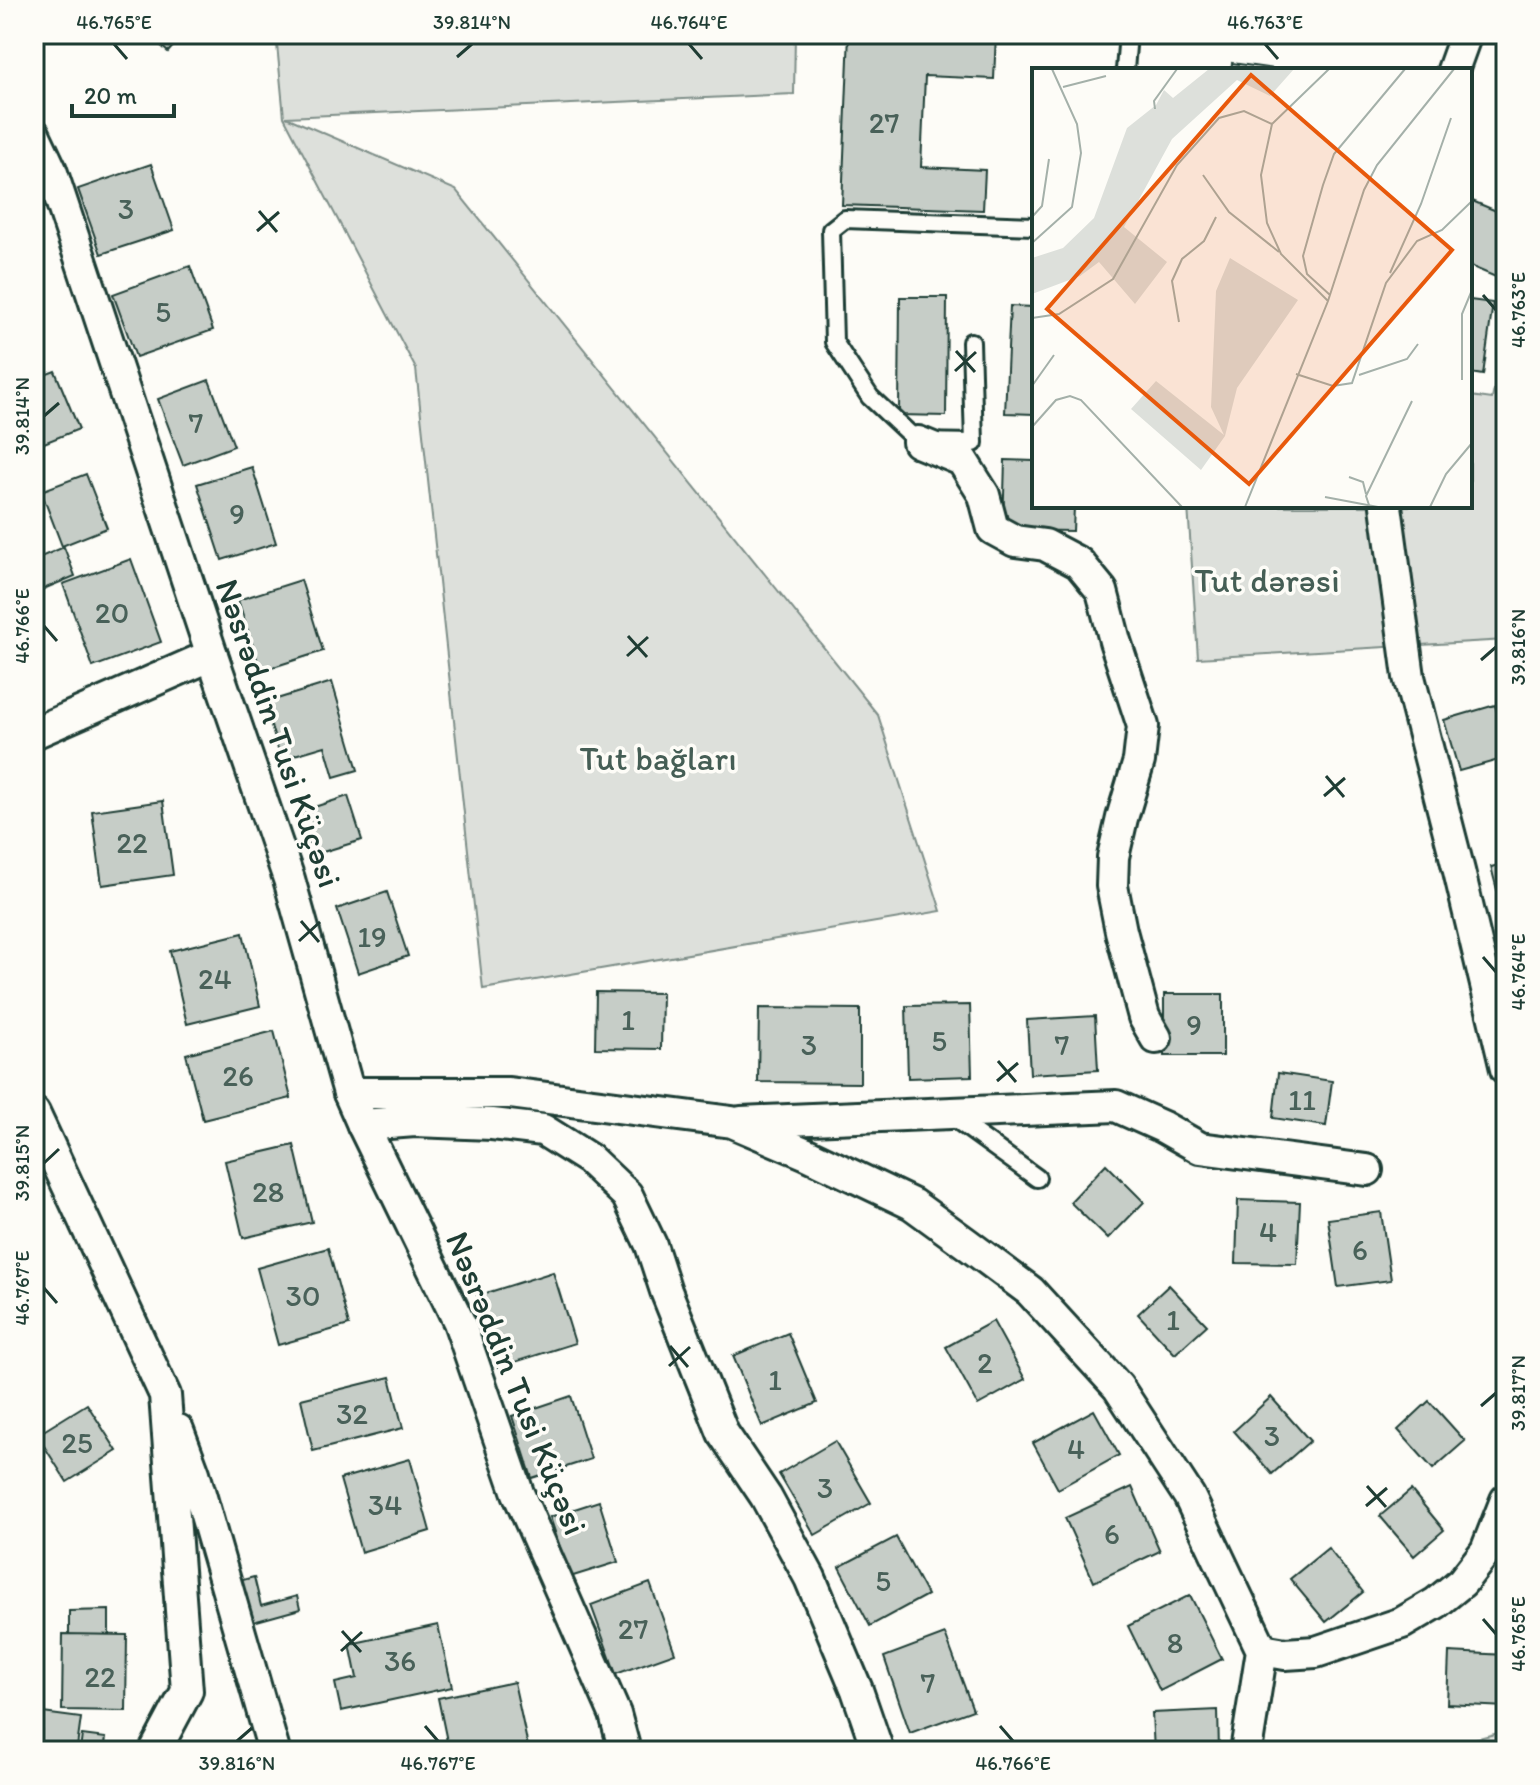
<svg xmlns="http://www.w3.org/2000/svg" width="1540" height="1785" viewBox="0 0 1540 1785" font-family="Itim,sans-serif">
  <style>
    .green { fill: #dde0db; stroke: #7e8e88; stroke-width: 2 }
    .building { fill: #c6cdc7; stroke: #1f3d34; stroke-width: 2 }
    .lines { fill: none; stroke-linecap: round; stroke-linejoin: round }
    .lane-casing { stroke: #1f3d34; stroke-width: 22 }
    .street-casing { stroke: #1f3d34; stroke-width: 36 }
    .lane { stroke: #fdfcf7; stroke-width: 16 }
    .street { stroke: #fdfcf7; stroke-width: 30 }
    .ticks { fill: none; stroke: #1f3d34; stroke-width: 3 }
    .labels { text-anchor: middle; stroke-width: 7; stroke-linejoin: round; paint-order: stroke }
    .number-label { font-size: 30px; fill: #496159 }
    .park-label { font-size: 34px; fill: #455e55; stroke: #fdfcf7 }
    .street-label { font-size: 34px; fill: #1f3d34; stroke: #fdfcf7 }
    .inset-road { fill: none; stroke: #a4b0a9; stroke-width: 2 }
    .view { fill: #e8590c; fill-opacity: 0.15; stroke: #e8590c; stroke-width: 4 }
    .inset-edge { fill: none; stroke: #1f3d34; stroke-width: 4 }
    .neatline { fill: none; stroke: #1f3d34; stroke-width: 3 }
    .ticks-label { font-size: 20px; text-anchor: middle; fill: #1f3d34 }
  </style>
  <rect width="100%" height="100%" fill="#fdfcf7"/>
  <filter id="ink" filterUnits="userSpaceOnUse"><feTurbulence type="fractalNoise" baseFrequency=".0125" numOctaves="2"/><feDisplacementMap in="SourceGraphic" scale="16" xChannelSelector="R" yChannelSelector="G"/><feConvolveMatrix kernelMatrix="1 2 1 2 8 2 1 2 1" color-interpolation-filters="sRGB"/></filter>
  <g filter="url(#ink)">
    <!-- green -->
    <g class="green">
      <polygon points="276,34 795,34 794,94 286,117 456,190 878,715 941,911 483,989 416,369 284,117"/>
      <polygon points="1506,333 1506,640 1198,658 1188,506 1470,506 1470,396 1492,399"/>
      <polygon points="1506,1731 1506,1751 1428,1751"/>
    </g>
    <!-- building -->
    <g class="building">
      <polygon points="148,34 184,34 168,52"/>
      <polygon points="849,34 996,34 994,79 925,76 921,167 985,170 983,210 842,205"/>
      <polygon points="1232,63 1275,69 1275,70 1231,70"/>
      <polygon points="151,164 174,230 101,254 78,189"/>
      <polygon points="1470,200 1506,215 1506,259 1498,278 1470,266"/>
      <polygon points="190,266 213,330 136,357 113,294"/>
      <polygon points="900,297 947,297 946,416 899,415"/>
      <polygon points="1470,300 1493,303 1483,375 1470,373"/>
      <polygon points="34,305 46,335 34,339"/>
      <polygon points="1010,306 1034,307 1034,414 1005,413"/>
      <polygon points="55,371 79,429 34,447 34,379"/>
      <polygon points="209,380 234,446 183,465 158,399"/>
      <polygon points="1005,460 1034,461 1034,506 1074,506 1073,531 1003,530"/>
      <polygon points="252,467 276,543 222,560 197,484"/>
      <polygon points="86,474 107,528 62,546 41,491"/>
      <polygon points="64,547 75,576 34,593 34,554 36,559"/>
      <polygon points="131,559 161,642 93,667 63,584"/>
      <polygon points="301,580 323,651 261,671 238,600"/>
      <polygon points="332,682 358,770 334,777 325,746 281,759 264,703"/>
      <polygon points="1495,705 1506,743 1506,758 1459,771 1444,720"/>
      <polygon points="348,796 362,840 313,855 299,812"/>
      <polygon points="163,801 173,875 102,885 92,811"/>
      <polygon points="1506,863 1506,924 1491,867"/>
      <polygon points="387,892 408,956 358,973 337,909"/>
      <polygon points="243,933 260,1006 187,1024 170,951"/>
      <polygon points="596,992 662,993 661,1049 595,1048"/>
      <rect x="1164" y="994" width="59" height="62"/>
      <polygon points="970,1005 972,1076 908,1078 906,1006"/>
      <polygon points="759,1008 860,1009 860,1083 758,1082"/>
      <polygon points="1095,1016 1098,1070 1030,1074 1027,1020"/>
      <polygon points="274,1031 291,1098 203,1120 186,1054"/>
      <polygon points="1278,1073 1332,1081 1326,1126 1273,1118"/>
      <polygon points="294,1145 312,1222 243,1238 225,1161"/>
      <polygon points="1106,1164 1144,1202 1108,1239 1070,1202"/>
      <polygon points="1238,1200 1300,1202 1297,1264 1236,1263"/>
      <polygon points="1381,1212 1391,1280 1338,1287 1328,1219"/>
      <polygon points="328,1248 349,1325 278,1345 257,1268"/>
      <polygon points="553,1272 575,1343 499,1367 477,1296"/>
      <polygon points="1169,1285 1207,1325 1175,1354 1138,1314"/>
      <polygon points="993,1321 1025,1379 978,1405 946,1347"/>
      <polygon points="788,1333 817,1403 762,1426 733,1356"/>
      <polygon points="390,1377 403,1428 313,1451 301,1399"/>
      <polygon points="571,1396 591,1459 532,1478 512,1416"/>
      <polygon points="1271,1397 1310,1441 1272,1474 1234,1431"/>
      <polygon points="1429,1401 1465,1441 1433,1469 1398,1430"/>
      <polygon points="87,1404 117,1451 67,1482 37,1435"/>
      <polygon points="1094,1410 1119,1455 1058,1489 1033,1443"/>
      <polygon points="835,1441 871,1503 815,1535 779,1474"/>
      <polygon points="410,1459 430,1531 361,1552 340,1479"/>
      <polygon points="1132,1487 1160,1551 1094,1582 1065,1518"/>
      <polygon points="1411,1490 1444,1530 1414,1556 1380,1516"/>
      <polygon points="599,1501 618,1562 570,1577 550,1517"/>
      <polygon points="896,1537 927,1595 870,1626 839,1567"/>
      <polygon points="1328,1548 1363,1592 1326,1622 1290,1579"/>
      <polygon points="254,1577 261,1606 297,1596 300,1609 246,1624 235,1582"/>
      <polygon points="650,1583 675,1653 616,1674 591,1605"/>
      <polygon points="1190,1595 1222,1659 1160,1691 1128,1626"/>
      <polygon points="109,1610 109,1635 69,1635 69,1611"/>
      <polygon points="438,1625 452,1687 341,1711 335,1683 357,1678 350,1644"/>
      <polygon points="63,1634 127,1635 126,1711 62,1710"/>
      <polygon points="945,1634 973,1710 910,1733 884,1657"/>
      <polygon points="1449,1652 1506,1655 1506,1707 1447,1704"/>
      <polygon points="514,1682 529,1751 449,1751 438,1698"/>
      <polygon points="1218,1710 1219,1751 1154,1751 1152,1713"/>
      <polygon points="43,1713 81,1718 77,1747 40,1742"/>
      <polygon points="82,1735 106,1738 104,1751 80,1751"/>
    </g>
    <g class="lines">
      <!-- lane casing -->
      <g class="lane-casing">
        <g id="lane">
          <polyline points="1125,70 1128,34"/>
          <polyline points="971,342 974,443 918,442 870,397 834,342 831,230 845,219 1034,226"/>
          <polyline points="950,1115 1037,1178"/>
        </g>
      </g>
      <!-- street casing -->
      <g class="street-casing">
        <g id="street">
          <polyline points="1453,70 1466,34"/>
          <polyline points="34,134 51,170 212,655 289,879 349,1093 363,1125 459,1322 518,1493 615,1714 625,1751"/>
          <polyline points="918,442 962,460 984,495 993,529 1015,541 1045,545 1079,563 1102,591 1115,641 1143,726 1139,761 1122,818 1113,857 1112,886 1121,931 1144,1017 1156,1038"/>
          <polyline points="1386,506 1409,677 1459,871 1506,1069"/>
          <polyline points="34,733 212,655"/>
          <polyline points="349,1093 509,1093 732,1122 807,1154 912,1204 967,1244 1030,1291 1118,1387 1189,1496 1262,1650 1246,1751"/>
          <polyline points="34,1113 165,1395 187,1691 155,1751"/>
          <polyline points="741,1122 1116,1106 1163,1127 1200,1148 1367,1170"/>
          <polyline points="363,1125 415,1121 492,1124 543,1130 589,1159 627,1195 651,1245 666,1291 723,1433 766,1497 810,1578 857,1690 878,1751"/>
          <polyline points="178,1430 194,1473 274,1751"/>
          <polyline points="1262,1650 1285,1654 1316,1652 1402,1623 1436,1603 1462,1582 1486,1551 1506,1500"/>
        </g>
      </g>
      <!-- lane -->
      <use href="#lane" class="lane"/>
      <!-- street -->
      <use href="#street" class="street"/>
    </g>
  </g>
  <!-- ticks -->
  <path class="ticks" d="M114,44l13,15M689,44l13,15M1265,44l13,15M457,57l15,-13M259,211l18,21M257,231l22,-19M1483,295l13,15M956,351l19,21M955,371l21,-19M44,416l15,-13M44,626l13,15M628,636l19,21M627,656l21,-19M1481,660l15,-13M1326,776l18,21M1324,796l21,-18M301,921l18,21M299,941l21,-19M1483,957l13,15M998,1061l18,21M997,1081l21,-18M44,1163l15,-14M44,1288l13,15M670,1346l18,21M669,1366l21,-19M1481,1406l15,-13M1367,1486l19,21M1366,1506l21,-18M1483,1619l13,15M342,1631l19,21M341,1651l21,-19M425,1726l13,15M1000,1726l13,15M237,1741l15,-13"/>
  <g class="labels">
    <!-- number labels -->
    <g class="number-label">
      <text x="884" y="133">27</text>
      <text x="126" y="219">3</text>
      <text x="163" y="322">5</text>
      <text x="196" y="433">7</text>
      <text x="237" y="524">9</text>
      <text x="112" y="623">20</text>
      <text x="132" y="853">22</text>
      <text x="372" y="947">19</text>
      <text x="215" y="989">24</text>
      <text x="628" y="1030">1</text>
      <text x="1194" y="1035">9</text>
      <text x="939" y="1051">5</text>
      <text x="809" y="1055">3</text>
      <text x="1062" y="1055">7</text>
      <text x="238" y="1086">26</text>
      <text x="1302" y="1110">11</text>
      <text x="268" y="1202">28</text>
      <text x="1268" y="1242">4</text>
      <text x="1360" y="1260">6</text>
      <text x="303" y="1306">30</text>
      <text x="1173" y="1330">1</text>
      <text x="985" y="1373">2</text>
      <text x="775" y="1390">1</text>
      <text x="352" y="1424">32</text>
      <text x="1272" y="1446">3</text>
      <text x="77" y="1453">25</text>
      <text x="1076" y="1459">4</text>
      <text x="825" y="1498">3</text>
      <text x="385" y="1515">34</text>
      <text x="1112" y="1544">6</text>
      <text x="883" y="1591">5</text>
      <text x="633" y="1639">27</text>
      <text x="1175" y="1653">8</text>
      <text x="400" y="1671">36</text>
      <text x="100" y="1687">22</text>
      <text x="928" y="1693">7</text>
    </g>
    <!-- park labels -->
    <g class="park-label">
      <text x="1267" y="592">Tut dərəsi</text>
      <text x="658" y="770">Tut bağları</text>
    </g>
    <!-- street labels -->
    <g class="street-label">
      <text transform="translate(279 733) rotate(71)" y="12">Nəsrəddin Tusi Küçəsi</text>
      <text transform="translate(517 1383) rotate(68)" y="12">Nəsrəddin Tusi Küçəsi</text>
    </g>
  </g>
  <!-- overview -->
  <g transform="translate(1032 68)">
    <rect width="440" height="440" fill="#fdfcf7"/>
    <path d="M177,1h85l-24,27 -33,-16 -65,59 -48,88 43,35 -32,42 -36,-42 -19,14 -48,18v-36l31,-10 31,-30 33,-90 29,-23 8,-15 9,8zM198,190l68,42 -61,88 -12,48 -24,34 -70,-61 25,-28 68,54 -13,-28 5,-116z" fill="#dde0db"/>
    <path class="inset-road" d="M31,19l43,-11M123,41l-1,-8 23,-32M171,107l26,37 50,40M0,149l10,-11 7,-47M0,175l40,-36 9,-54 -4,-29 -25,-55M358,205l31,-69 30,-86M298,227l-23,-21 -4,-18 20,-71 11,-31 71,-85M296,233l-47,-47 -14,-31 -6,-48 11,-51 57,-55M0,250l27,-4 54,-35 64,-114 42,-47 25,-7 28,13M147,254l-7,-41 10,-22 22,-18 12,-24M264,306l37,12 19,-3 34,-100 31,-42 25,-11 30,-29M327,307l48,-16 11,-15M430,312v-66l10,-24M0,318l22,-31M0,359l24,-27 14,-4 11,4 101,107M317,409l14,5 3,12M293,429l53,10M337,437l-3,-9 46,-95M213,439l83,-206 36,-111 13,-25 77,-96M398,439l16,-33 26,-31"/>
    <path class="view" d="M219,7l201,175 -203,234 -202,-175z"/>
    <rect width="440" height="440" class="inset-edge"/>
  </g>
  <!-- margin -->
  <rect width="1540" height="1785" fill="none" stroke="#fdfcf7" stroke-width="88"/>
  <!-- scale -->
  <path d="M72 104v12h102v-12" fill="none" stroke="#1f3d34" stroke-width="4"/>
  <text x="84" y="104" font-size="24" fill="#1f3d34" stroke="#fdfcf7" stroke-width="6" paint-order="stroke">20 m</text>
  <rect x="44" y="44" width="1452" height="1697" class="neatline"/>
  <g class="ticks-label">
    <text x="114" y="29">46.765°E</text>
    <text x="472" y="29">39.814°N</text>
    <text x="689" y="29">46.764°E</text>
    <text x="1265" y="29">46.763°E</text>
    <text transform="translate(1518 310) rotate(-90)" y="7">46.763°E</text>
    <text transform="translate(22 416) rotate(-90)" y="7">39.814°N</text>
    <text transform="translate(22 626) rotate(-90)" y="7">46.766°E</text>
    <text transform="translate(1518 647) rotate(-90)" y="7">39.816°N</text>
    <text transform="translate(1518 972) rotate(-90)" y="7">46.764°E</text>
    <text transform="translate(22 1163) rotate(-90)" y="7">39.815°N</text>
    <text transform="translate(22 1288) rotate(-90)" y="7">46.767°E</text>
    <text transform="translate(1518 1393) rotate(-90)" y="7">39.817°N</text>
    <text transform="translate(1518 1634) rotate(-90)" y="7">46.765°E</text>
    <text x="237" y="1770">39.816°N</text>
    <text x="438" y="1770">46.767°E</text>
    <text x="1013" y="1770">46.766°E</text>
  </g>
</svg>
